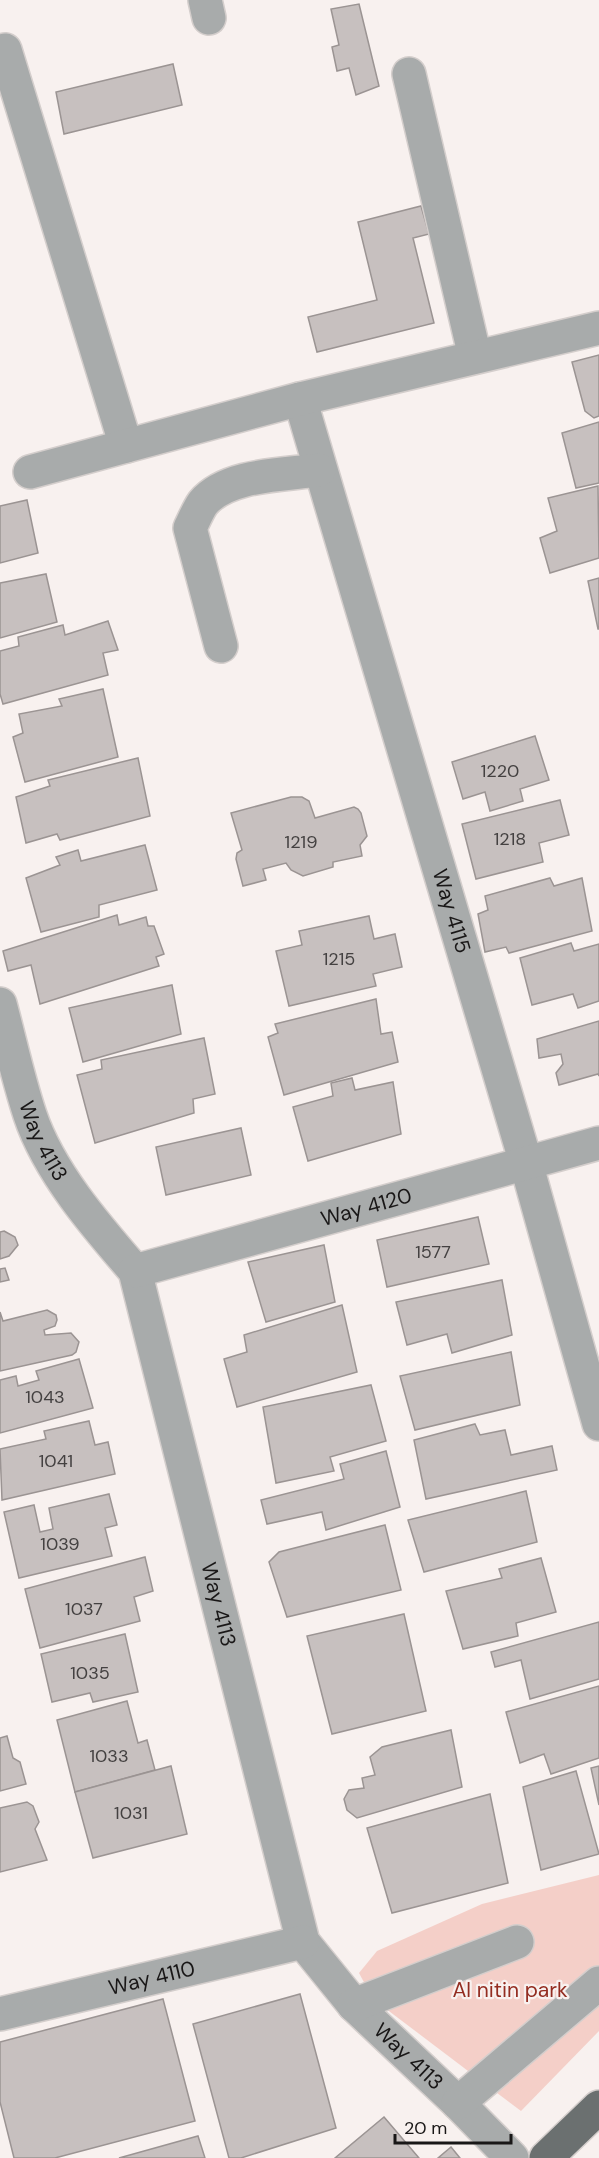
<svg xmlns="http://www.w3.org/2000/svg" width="599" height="2158" viewBox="0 0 599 2158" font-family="'DM Sans',sans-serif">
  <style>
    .green { fill: #f4cfc8 }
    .building { fill: #c7c0bf; stroke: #9b9493; stroke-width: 1.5 }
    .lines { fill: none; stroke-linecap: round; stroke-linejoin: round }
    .minor-casing { stroke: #d4cecc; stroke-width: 36 }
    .major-casing { stroke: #d4cecc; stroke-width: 36 }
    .minor { stroke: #a8abab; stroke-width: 33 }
    .major { stroke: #6b7070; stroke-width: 33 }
    .labels { text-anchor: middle; stroke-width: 4.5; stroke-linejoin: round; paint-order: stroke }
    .number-label { font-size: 18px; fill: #444141 }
    .street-label { font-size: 21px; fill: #191717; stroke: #f8f1ef }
    .park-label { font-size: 21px; fill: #932d21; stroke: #f8f1ef }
  </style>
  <rect width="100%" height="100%" fill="#f8f1ef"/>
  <!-- green -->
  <polygon class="green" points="599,1875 599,2031 521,2111 373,1999 359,1973 377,1951 482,1904"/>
  <!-- building -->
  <g class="building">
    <polygon points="359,4 379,86 356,95 349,68 337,71 332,47 339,45 331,9"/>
    <polygon points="173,64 182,105 64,134 56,92"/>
    <polygon points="421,206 429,234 413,238 434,323 317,352 308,317 377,300 358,222"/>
    <polygon points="599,355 599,416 594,418 585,411 572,362"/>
    <polygon points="599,422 599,483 576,488 562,433"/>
    <polygon points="598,486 599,558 550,573 540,538 557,531 548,498"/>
    <polygon points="27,500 38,553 0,563 0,506"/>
    <polygon points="46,574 57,622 0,638 0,583"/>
    <polygon points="599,578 599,629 598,629 588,581"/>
    <polygon points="108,621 118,650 103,653 108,675 3,704 0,694 0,651 19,646 18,637 63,625 65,635"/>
    <polygon points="103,689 118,757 25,782 13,737 23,733 19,714 62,706 59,699"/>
    <polygon points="535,736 549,780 520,789 523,801 490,811 485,792 463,799 452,762"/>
    <polygon points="138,758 150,816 60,840 57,834 26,843 16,797 50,786 48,780"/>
    <polygon points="291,797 302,797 309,801 315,818 354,807 358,809 361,813 367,836 360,845 362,856 333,862 333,867 303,876 291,870 286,863 263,869 266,880 243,886 236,859 237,853 242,850 231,813"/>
    <polygon points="560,800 569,835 539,843 543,862 476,879 462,824"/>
    <polygon points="145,845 157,890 99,905 99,917 41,932 26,878 60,865 56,857 78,850 81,861"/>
    <polygon points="550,878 554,886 582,878 592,931 509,953 506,947 485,952 478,914 488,910 485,896"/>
    <polygon points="117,915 119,925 146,917 148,926 154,926 164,954 156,957 159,966 40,1004 31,965 8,971 3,951"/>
    <polygon points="369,916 374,939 395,934 402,967 373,974 376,986 289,1006 276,951 302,945 299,931"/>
    <polygon points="571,943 574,951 599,944 599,1001 578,1008 573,994 532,1005 520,958"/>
    <polygon points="172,985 181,1034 83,1062 69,1008"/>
    <polygon points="376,999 381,1034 392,1032 398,1062 284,1095 268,1037 278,1033 275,1024"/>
    <polygon points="599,1021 599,1076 598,1074 559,1085 556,1073 563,1064 561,1054 539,1058 537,1039"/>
    <polygon points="204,1038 215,1094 193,1099 194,1113 95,1143 77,1075 102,1069 101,1060"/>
    <polygon points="352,1078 355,1090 393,1082 401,1134 308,1161 293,1107 333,1096 331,1083"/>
    <polygon points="241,1128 251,1175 166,1195 156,1147"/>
    <polygon points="478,1217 489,1264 387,1287 377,1240"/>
    <polygon points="4,1231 15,1237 18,1245 9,1256 0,1259 0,1232"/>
    <polygon points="324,1245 335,1302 266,1322 248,1262"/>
    <polygon points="5,1268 9,1280 0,1282 0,1269"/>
    <polygon points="502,1280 512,1335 452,1353 447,1334 407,1345 396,1302"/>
    <polygon points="342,1305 357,1372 237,1407 224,1359 247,1352 244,1335"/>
    <polygon points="47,1310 56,1315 57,1320 55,1326 44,1330 45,1335 71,1333 79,1342 76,1352 72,1355 0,1371 0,1312 3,1321"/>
    <polygon points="511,1352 520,1405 415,1430 400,1376"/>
    <polygon points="79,1359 93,1408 0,1433 0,1380 16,1376 18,1386 39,1380 36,1371"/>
    <polygon points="371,1385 386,1441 330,1457 334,1471 276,1483 263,1407"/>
    <polygon points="89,1421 95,1445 108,1442 115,1474 2,1500 0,1449 46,1439 44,1431"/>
    <polygon points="475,1424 480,1435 505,1430 511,1455 552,1446 557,1470 426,1499 414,1440"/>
    <polygon points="386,1451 400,1507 326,1530 322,1512 267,1524 261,1500 344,1479 340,1464"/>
    <polygon points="526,1491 537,1542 424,1572 408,1520"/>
    <polygon points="109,1494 117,1525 105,1528 112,1556 19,1578 4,1512 34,1505 40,1532 53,1529 49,1508"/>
    <polygon points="385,1525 401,1590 287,1617 269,1562 279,1552"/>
    <polygon points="145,1557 153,1591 134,1597 140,1621 40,1648 25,1589"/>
    <polygon points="541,1558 556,1612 516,1623 518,1636 463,1649 446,1591 502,1578 499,1569"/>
    <polygon points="404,1614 426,1711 332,1734 307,1636"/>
    <polygon points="599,1622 599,1679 530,1699 521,1660 495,1667 491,1652"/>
    <polygon points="125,1634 138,1692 93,1702 90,1693 52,1702 41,1654"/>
    <polygon points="599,1686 599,1758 551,1774 544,1754 520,1763 506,1712"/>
    <polygon points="127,1701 138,1743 147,1740 155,1770 75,1792 57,1720"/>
    <polygon points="451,1730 462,1787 357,1818 347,1810 344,1799 349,1790 364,1788 362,1778 375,1775 370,1757 382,1747"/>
    <polygon points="7,1736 13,1758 20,1762 26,1784 0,1791 0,1738"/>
    <polygon points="171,1766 187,1834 93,1858 75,1792"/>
    <polygon points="599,1766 599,1805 591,1768"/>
    <polygon points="576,1771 599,1854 541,1870 523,1787"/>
    <polygon points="490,1794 508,1883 392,1913 367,1828"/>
    <polygon points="27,1802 33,1806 39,1822 35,1829 47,1860 0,1872 0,1808"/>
    <polygon points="300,1994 336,2128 241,2158 229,2158 193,2024"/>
    <polygon points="163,1999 195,2121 55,2158 14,2158 0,2102 0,2042"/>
    <polygon points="384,2117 419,2158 335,2158"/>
    <polygon points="198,2136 205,2158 119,2158"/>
    <polygon points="451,2147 460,2158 438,2158"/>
  </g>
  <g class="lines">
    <!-- minor casing -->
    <g class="minor-casing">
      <g id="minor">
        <polyline points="205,0 209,18"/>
        <polyline points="5,50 126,446"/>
        <polyline points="409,74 475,357"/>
        <path id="s1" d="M300,399l226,764 73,261"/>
        <polyline points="30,472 300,399 599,328"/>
        <path d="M221,646l-31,-118c4,-8 8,-18 13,-25 24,-29 81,-28 116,-33"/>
        <path id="s2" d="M0,1004c10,37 18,75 30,111 19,57 66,111 105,156l168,671 51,63 104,98 54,55"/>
        <path id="s3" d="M135,1271l464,-128"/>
        <polyline points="354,2005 517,1942"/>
        <path id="s4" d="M0,2014l303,-72"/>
        <polyline points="458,2103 599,1983"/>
      </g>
    </g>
    <!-- major casing -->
    <g class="major-casing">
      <polyline id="major" points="546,2158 599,2107"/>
    </g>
    <!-- minor -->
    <use href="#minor" class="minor"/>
    <!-- major -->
    <use href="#major" class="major"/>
  </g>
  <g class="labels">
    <!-- number labels -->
    <g class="number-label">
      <text x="500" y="777">1220</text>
      <text x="510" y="845">1218</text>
      <text x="301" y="848">1219</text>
      <text x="339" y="965">1215</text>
      <text x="433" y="1258">1577</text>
      <text x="45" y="1403">1043</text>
      <text x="56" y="1467">1041</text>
      <text x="60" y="1550">1039</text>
      <text x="84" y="1615">1037</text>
      <text x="90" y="1679">1035</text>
      <text x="109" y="1762">1033</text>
      <text x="131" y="1819">1031</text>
    </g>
    <!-- street labels -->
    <g class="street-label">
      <text dy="7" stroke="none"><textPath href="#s1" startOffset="534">Way 4115</textPath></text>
      <text dy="7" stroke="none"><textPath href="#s2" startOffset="144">Way 4113</textPath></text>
      <text dy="7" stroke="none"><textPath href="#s3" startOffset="240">Way 4120</textPath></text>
      <text dy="7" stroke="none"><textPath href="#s2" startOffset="648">Way 4113</textPath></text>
      <text dy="7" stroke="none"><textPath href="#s4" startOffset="156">Way 4110</textPath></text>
      <text dy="7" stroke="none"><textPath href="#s2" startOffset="1152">Way 4113</textPath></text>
    </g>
    <!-- park labels -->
    <g class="park-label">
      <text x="510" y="1997">Al nitin park</text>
    </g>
  </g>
  <!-- scale -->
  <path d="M395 2134v9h116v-9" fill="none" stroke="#191717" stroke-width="3"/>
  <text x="404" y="2134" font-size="18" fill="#191717" stroke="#f8f1ef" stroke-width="4.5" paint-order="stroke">20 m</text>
</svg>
